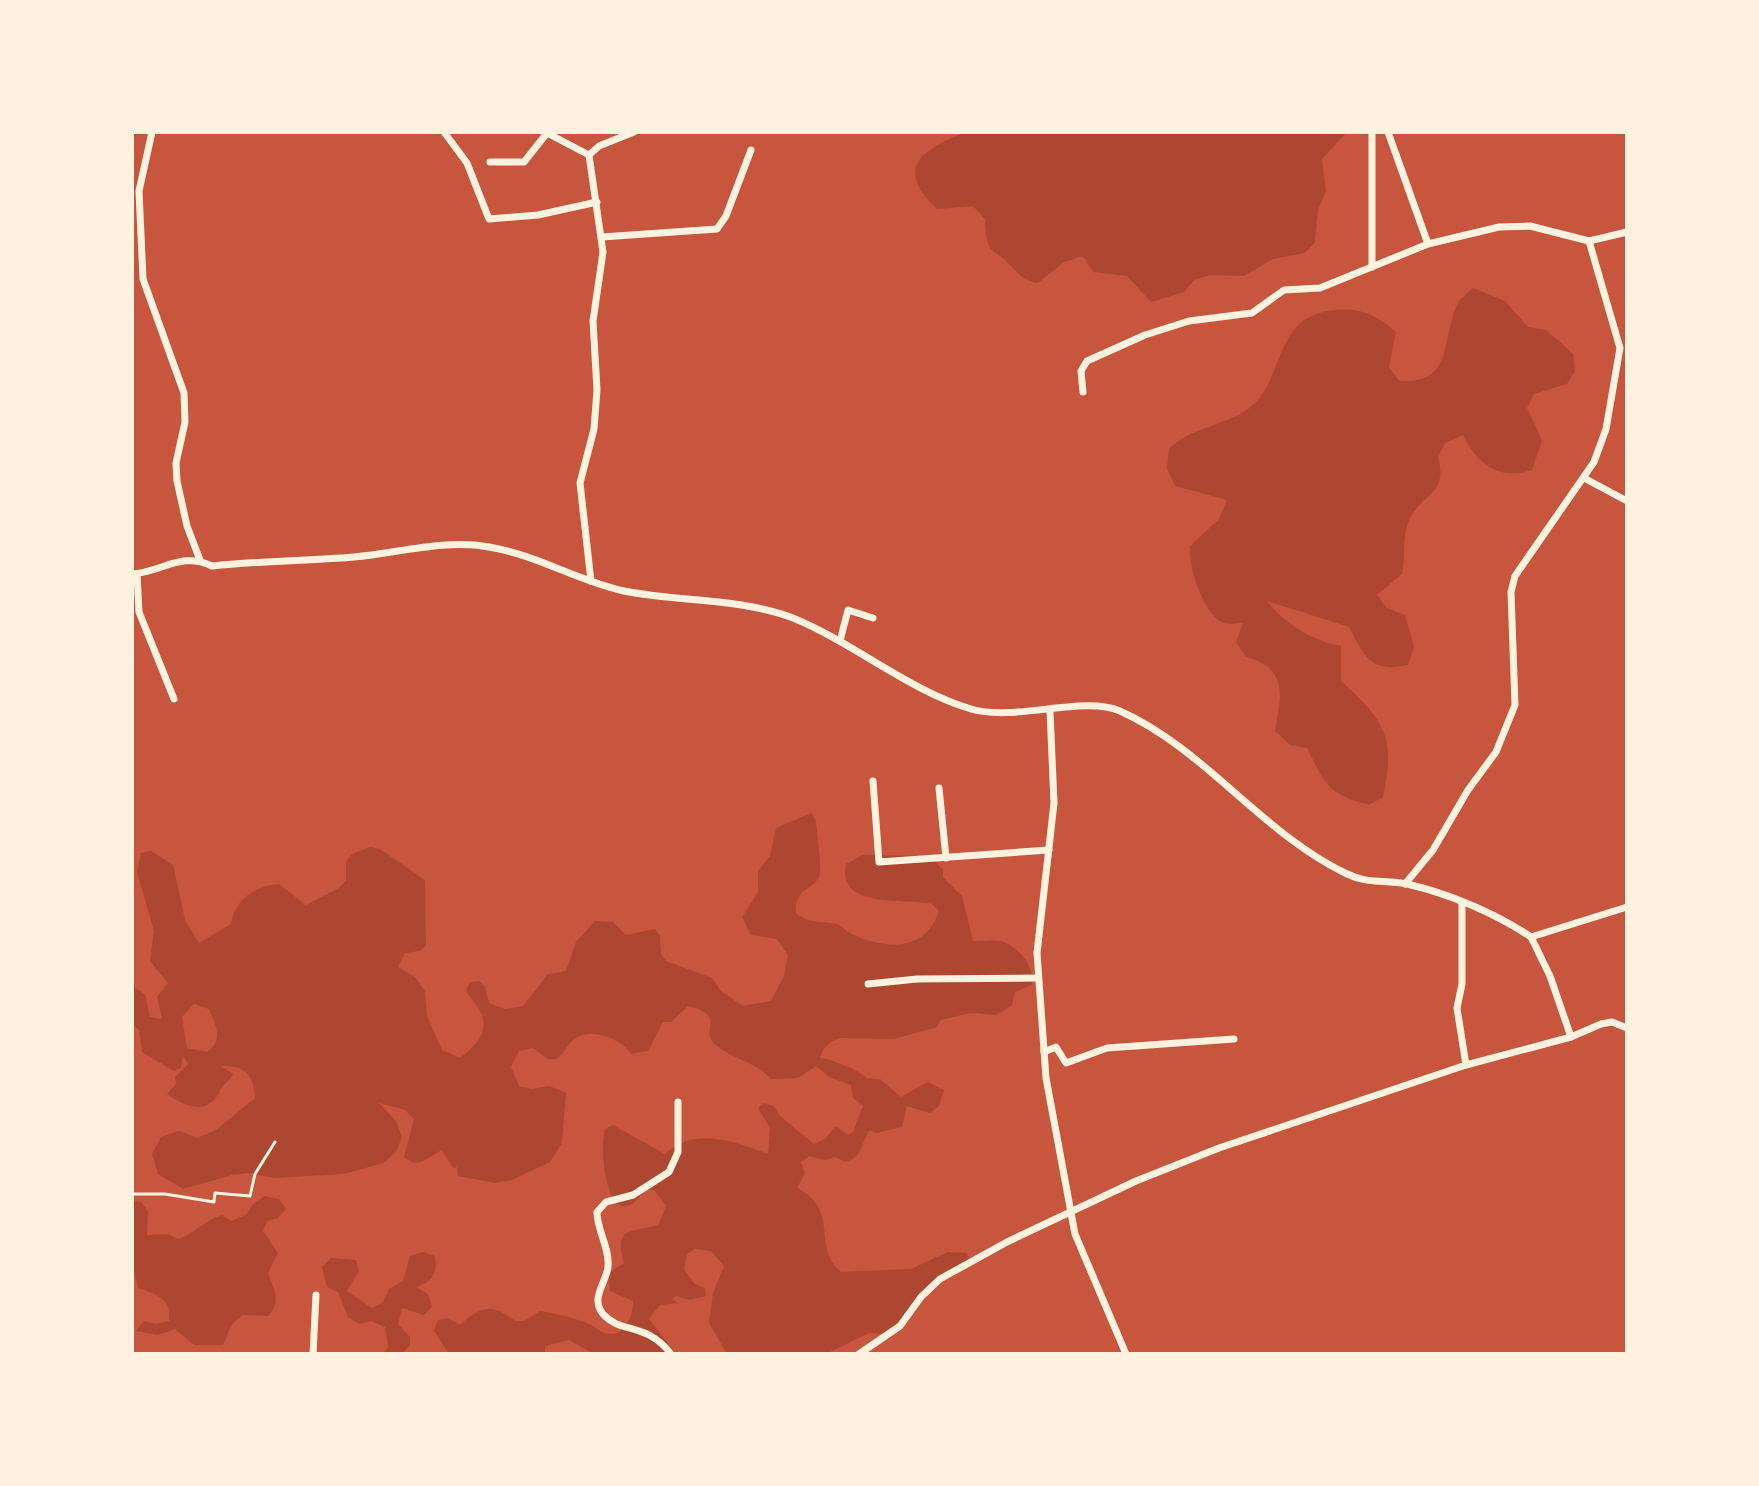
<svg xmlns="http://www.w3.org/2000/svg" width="1759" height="1486" viewBox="0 0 1759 1486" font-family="'Asap Condensed',sans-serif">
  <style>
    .green { fill: #ae4732; fill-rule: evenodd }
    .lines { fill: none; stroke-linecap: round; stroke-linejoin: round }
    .path { stroke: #fff3e0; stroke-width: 3 }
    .minor { stroke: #fff3e0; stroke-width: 7 }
  </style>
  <rect width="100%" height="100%" fill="#c8553d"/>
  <!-- green -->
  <g class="green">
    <path d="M967,132h380l-25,27 4,33 -8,17 -3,33 -10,11 -32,6 -29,17 -34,-1 -16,5 -10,12 -33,10 -24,-26 -34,-4 -10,-16 -19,6 -26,21c-14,-3 -17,-6 -27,-17 -20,-21 -25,-10 -26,-47l-12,-13 -36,3c-45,-42 -13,-61 30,-77z"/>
    <path d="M1473,288l32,13 23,26 18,3 13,11 14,13 2,17 -8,13 -33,10 -7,14 15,32 -10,30c-33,11 -55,-6 -69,-35l-18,8 -7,14c11,40 -19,36 -30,66 -6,15 -2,35 -6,51l-25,21 10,13 18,7 9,32 -6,18c-39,8 -43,-9 -59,-38l-82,-26c18,23 46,40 74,45v35c44,40 55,56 42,116l-14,8c-42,-11 -44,-21 -62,-57l-17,-3 -15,-14c6,-36 14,-62 -29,-74l-10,-15 7,-19c-6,0 -13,2 -19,0 -21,-8 -36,-56 -34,-77l29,-27 8,-19 -52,-14 -8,-17 2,-20c27,-26 64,-23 86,-46 31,-33 20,-86 79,-93 26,-3 43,5 62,22l-7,35 10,14c57,4 41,-45 60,-80 3,-4 10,-9 14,-13z"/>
    <path d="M811,813l5,8c1,11 5,41 4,51 -1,18 -27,14 -24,41 12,11 26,8 41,11 5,2 10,8 15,10 35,16 73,18 87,-23l-7,-7c-26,-6 -96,6 -86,-40l17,-9 68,1 12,14v7l19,19 11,45c9,1 18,-2 27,0 18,4 35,26 32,44l-17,7 -3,13 -15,10 -27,-2 -29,7 -4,7 -43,12 -54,-1c-11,4 -17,9 -20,20 9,1 43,13 46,20l14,1 21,18 27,-15 16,8 -5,16 -9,7 -23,-7 -5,21 -26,6 -6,-3c-10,14 -6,26 -24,32l-11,-5 -10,3 -16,-4 -8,6 4,11 -8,15c44,22 14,59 44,84l70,-3 37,-17 19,1 3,8 -29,16 -54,57 -18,-1 -43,21h-99l-18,-31 4,-30 11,-27 -13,-15 -17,-2 -7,5 -3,16 11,14 10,4 1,8 -16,4 -14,-4 -4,3 6,4 -18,2 -11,14 27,35h-82l-25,-14 -24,6v8h-96l-15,-23 4,-11 9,-2 13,7c21,-19 33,-22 55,-4h9l16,-10c15,2 34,7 49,13 6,2 9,7 16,9 20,6 28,-16 28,-32l-23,-10 -2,-18 16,-10c-12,-40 12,-29 35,-39l7,-18 -12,-16h-9c-36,52 -47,-35 -40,-61l8,-4 52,29c30,-28 69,-13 103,0l2,-26 -12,-20 5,-5 11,3 6,10 34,28 11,-5 11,-13 12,9 5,-3 10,-26 -10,-8 -2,-13 -22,-8 -13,-11 -18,12 -27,1c-17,-19 -42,-20 -58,-37 -12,-13 13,-27 -25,-36l-17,16h-8l-15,29 -17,3c-9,-15 -42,-28 -58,-14 -7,6 -8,14 -17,19h-8l-15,-11 -14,3 -8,16 8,19 13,3 17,-3 17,7 -4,50 -12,19 -38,18 -17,3 -37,-7 -1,-9 -4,1 -11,-18c-14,7 -23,20 -38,7l10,-38 -9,-9 -26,-7 17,18 6,16 -6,15 -12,11 -41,11 -70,4 -22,-5 -19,2 -49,14 -25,-15 -6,-20 9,-17 18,-6 18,7 19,-8 39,-32c-1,-25 -12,-33 -35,-32l13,8c-3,7 -9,9 -12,15 -12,27 -34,19 -54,5l9,-10 -1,-7 13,-13 -5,-8 -2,12 -7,3 -32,-19 -3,-22 -7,-6v-38l13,8 5,23 12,2 -5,-22 11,-14 -18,-22 4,-30 -17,-59 4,-19 10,-2 22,14 12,55 14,23 32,-19c4,-25 24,-38 48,-40l27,21 33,-17 7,-8v-18l6,-8 18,-7 10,2 45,31 1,66 -6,5 -15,2 -7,14 17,10 10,14 2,25 15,34 18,8c14,-10 30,-26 21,-45 -3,-8 -11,-14 -15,-23l4,-8 9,-1 6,6 4,16 16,6 18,-3 25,-32 18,-3 10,-29 19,-21 18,1 13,13 29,-6 5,7 1,18 5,7 46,17 9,13 22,15 28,-5 13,-25 4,-21 -11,-16 -26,-4 -9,-18 16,-25v-21l12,-15 6,-28zM194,1004l15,5c7,17 15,31 -2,43l-20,-4 -5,-31z"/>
    <path d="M265,1196l14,3 7,10 -8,9 -11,3 -4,10 15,22 -10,20c6,17 14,28 0,43l-25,-1 -11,9 -9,21h-29l-19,-16 -17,6 -22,-4 8,-10 12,3 13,-3c2,-23 -11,-26 -31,-33l-6,-28v-59l9,1 7,9 -1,24 21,-1 10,5c17,-5 26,-19 44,-24l9,6 15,-6 7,-11z"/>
    <path d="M423,1252l12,4c3,18 -3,26 -19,31l12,7 4,13 -8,8 -22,-7 -4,16 12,13v8l-8,9h-19l5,-7 -3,-20 -14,-6 -12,3 -11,-7 -10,-25 -11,-5 -5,-20 9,-9 25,2 3,11 -12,20 25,17 11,-6 6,-13 14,-8 7,-25z"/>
  </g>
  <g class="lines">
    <!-- path -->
    <polyline class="path" points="132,1194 165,1194 214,1202 215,1193 250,1196 255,1174 275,1142"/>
    <!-- minor -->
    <g class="minor">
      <polyline points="152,132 139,191 143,279 184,393 185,422 176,463 177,481 187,526 200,560"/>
      <polyline points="444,132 467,163 489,219 538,215 597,202"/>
      <polyline points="1372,132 1372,267"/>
      <polyline points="1388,132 1428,244"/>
      <polyline points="589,155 599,146 634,132"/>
      <polyline points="490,162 524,162 547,133 589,155 603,252 593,321 597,390 594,429 580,483 591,581"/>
      <polyline points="602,237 717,229 726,216 751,150"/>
      <polyline points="1083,392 1081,371 1087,361 1145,335 1189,321 1252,313 1284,290 1320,288 1428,244 1499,227 1530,226 1589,241 1627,232"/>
      <polyline points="1584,478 1627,501"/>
      <path d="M132,574c30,-2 50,-23 80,-8 47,-5 95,-5 142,-9 45,-4 90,-18 135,-10 49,8 88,34 135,44 55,11 117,7 169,27 61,25 115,72 178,91 45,13 112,-14 149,2 85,38 142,122 225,162 24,12 39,6 62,11 43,10 88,29 124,53l96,-30"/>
      <polyline points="137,574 139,612 174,699"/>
      <polyline points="840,641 848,610 873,618"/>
      <polyline points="1050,711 1054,803 1037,953 1046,1078 1075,1234 1126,1354"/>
      <polyline points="873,781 879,862 1049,850"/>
      <polyline points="939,788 946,858"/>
      <polyline points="1405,884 1433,850 1468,790 1496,752 1515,705 1511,592 1515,576 1594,462 1606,429 1620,348 1589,241"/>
      <polyline points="1462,902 1462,984 1457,1008 1466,1065"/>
      <polyline points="1531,937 1550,976 1571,1037"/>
      <polyline points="868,984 917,979 1038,978"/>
      <polyline points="1044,1052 1056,1047 1066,1063 1107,1048 1234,1039"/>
      <polyline points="313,1354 316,1295"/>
      <path d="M671,1354c-24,-32 -51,-20 -68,-40 -13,-16 3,-31 5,-47 2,-19 -11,-36 -11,-55l9,-10 27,-7 36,-23 9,-20v-50"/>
      <polyline points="859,1354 900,1326 921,1297 940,1279 1007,1242 1136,1181 1219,1148 1466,1065 1571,1037 1601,1024 1612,1022 1627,1028"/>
    </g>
  </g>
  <!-- border -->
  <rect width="1759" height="1486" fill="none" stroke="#fff3e0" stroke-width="268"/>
</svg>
